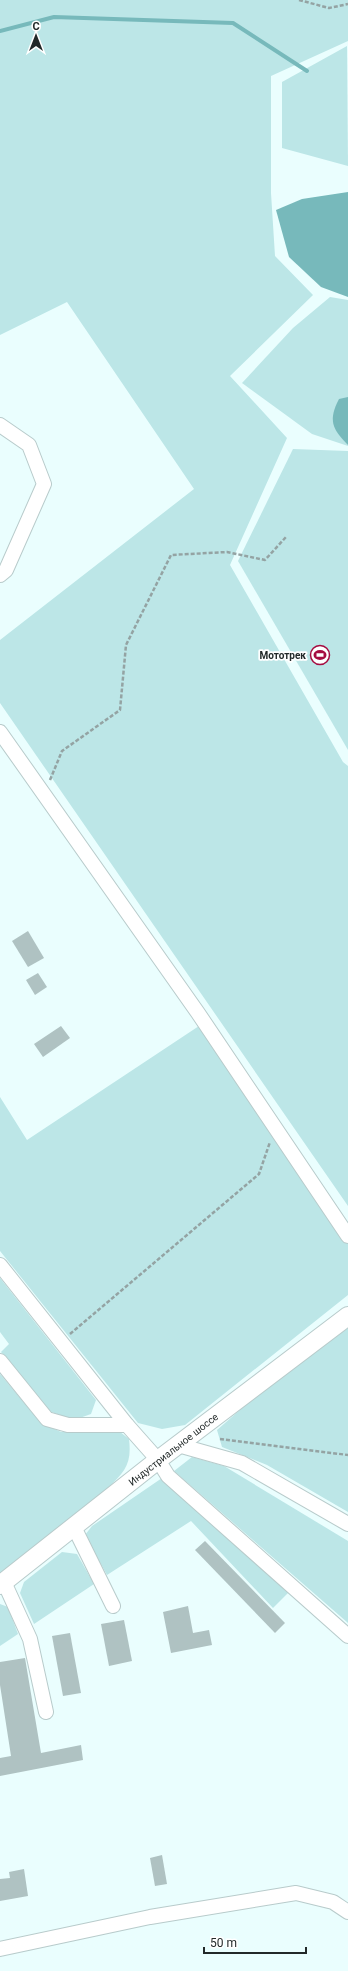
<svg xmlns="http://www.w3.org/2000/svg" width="348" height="1971" viewBox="0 0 348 1971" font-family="Roboto,sans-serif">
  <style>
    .green { fill: #bce6e7 }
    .water { fill: #77b9bb }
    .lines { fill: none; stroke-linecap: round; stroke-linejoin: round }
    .stream { stroke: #77b9bb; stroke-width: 4 }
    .building { fill: #afc2c2 }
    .minor-casing { stroke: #b8cbcb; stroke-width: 16 }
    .major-casing { stroke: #b8cbcb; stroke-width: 20 }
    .path { stroke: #94a3a3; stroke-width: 2.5; stroke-dasharray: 4 2; stroke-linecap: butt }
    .minor { stroke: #fff; stroke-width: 14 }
    .major { stroke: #fff; stroke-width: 18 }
    .labels { text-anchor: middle; stroke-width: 3.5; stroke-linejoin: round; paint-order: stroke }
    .poi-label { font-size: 10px; font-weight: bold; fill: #222929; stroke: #fff; text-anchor: end }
    .street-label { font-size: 10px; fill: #222929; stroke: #fff }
  </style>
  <rect width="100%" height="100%" fill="#eafefe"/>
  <!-- green -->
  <g class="green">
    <polygon points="0,0 348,0 348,41 271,76 271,193 275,256 313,295 230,376 287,438 230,565 343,762 348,766 348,1206 0,703 0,640 194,489 67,302 0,335"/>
    <polygon points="347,46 348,166 282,148 282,82"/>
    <polygon points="330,297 348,300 348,446 312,434 242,383 293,328"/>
    <polygon points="293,449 348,451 348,750 238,561"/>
    <polygon points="202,1024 348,1243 348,1295 185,1425 162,1429 138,1423 0,1251 0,1097 27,1140"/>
    <polygon points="0,1278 96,1400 91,1414 74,1420 49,1411 1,1352 9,1344 0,1332"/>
    <polygon points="348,1328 348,1512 267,1465 222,1447 217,1430 256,1396"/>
    <path d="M0,1374l41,49 20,9h59l9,7c3,25 -4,32 -21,49l-108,86z"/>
    <polygon points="192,1457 224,1466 348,1541 348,1623 174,1471"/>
    <polygon points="162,1478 289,1592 273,1608 191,1521 107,1575 85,1535 92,1526"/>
    <polygon points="62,1552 77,1554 94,1584 34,1624 20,1593 24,1582"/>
    <polygon points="0,1604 8,1607 18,1634 0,1646"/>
  </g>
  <!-- water -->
  <g class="water">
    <polygon points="348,192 348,297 321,287 289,257 276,210 302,199"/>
    <path d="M348,397v48c-16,-16 -20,-25 -9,-46z"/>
  </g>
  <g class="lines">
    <!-- stream -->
    <polyline class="stream" points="0,31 54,17 233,23 307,71"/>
  </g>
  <!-- building -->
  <g class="building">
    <polygon points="28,931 44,958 28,967 12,941"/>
    <polygon points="38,973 47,987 35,995 26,980"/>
    <polygon points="61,1026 70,1038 43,1057 34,1044"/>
    <polygon points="205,1541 285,1623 275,1633 195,1550"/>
    <polygon points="188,1606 193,1633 209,1630 212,1645 171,1653 163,1612"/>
    <polygon points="124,1620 132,1661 109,1666 101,1624"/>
    <polygon points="70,1633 81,1693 63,1696 52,1636"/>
    <polygon points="25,1658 41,1753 81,1745 83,1760 0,1776 0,1758 11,1756 0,1685 0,1662"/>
    <polygon points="162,1855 167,1884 155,1886 150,1858"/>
    <polygon points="24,1869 28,1896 0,1901 0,1879 10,1878 9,1872"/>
  </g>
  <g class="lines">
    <!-- minor casing -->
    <g class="minor-casing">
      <g id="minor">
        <polyline points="0,425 29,445 44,484 6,570 0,575"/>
        <polyline points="0,732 198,1013 348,1236"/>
        <polyline points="0,1265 127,1425 158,1460 168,1476 348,1636"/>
        <polyline points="0,1361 47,1419 68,1425 127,1425"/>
        <polyline points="178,1445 242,1463 348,1524"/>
        <polyline points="74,1527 113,1606"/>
        <polyline points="4,1582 30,1639 46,1712"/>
        <polyline points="0,1949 150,1917 296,1893 333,1902 348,1912"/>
      </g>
    </g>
    <!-- major casing -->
    <g class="major-casing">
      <polyline id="major" points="0,1585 158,1460 348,1316"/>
    </g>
    <!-- path -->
    <g class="path">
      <polyline points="299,0 329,8 348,4"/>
      <polyline points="50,780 62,751 120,710 126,645 171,555 227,552 265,560 286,537"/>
      <polyline points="70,1334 259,1174 270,1142"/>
      <polyline points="220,1439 348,1455"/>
    </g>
    <!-- minor -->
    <use href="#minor" class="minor"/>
    <!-- major -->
    <use href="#major" class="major"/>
  </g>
  <!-- icons -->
  <defs>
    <g id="stadium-ring" transform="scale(1)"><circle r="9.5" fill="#fff" stroke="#a50c40" stroke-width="1.5"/><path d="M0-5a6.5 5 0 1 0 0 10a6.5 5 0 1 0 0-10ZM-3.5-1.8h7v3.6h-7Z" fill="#a50c40"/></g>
  </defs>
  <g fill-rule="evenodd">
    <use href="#stadium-ring" x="320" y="655"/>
  </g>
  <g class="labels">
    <!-- poi labels -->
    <g class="poi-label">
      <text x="306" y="659">Мототрек</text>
    </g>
    <!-- street labels -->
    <g class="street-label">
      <text transform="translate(173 1449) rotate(-38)" y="4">Индустриальное шоссе</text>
    </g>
  </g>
  <!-- north arrow -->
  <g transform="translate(36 36)" stroke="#ffffff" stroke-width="3" paint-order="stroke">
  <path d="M0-3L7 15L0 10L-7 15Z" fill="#222929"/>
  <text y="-6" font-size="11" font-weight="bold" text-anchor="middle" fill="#222929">С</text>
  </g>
  <!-- scale -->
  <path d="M204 1947v6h102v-6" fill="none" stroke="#222929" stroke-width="2"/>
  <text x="210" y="1947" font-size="12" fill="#222929" stroke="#ffffff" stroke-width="3" paint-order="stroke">50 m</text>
</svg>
